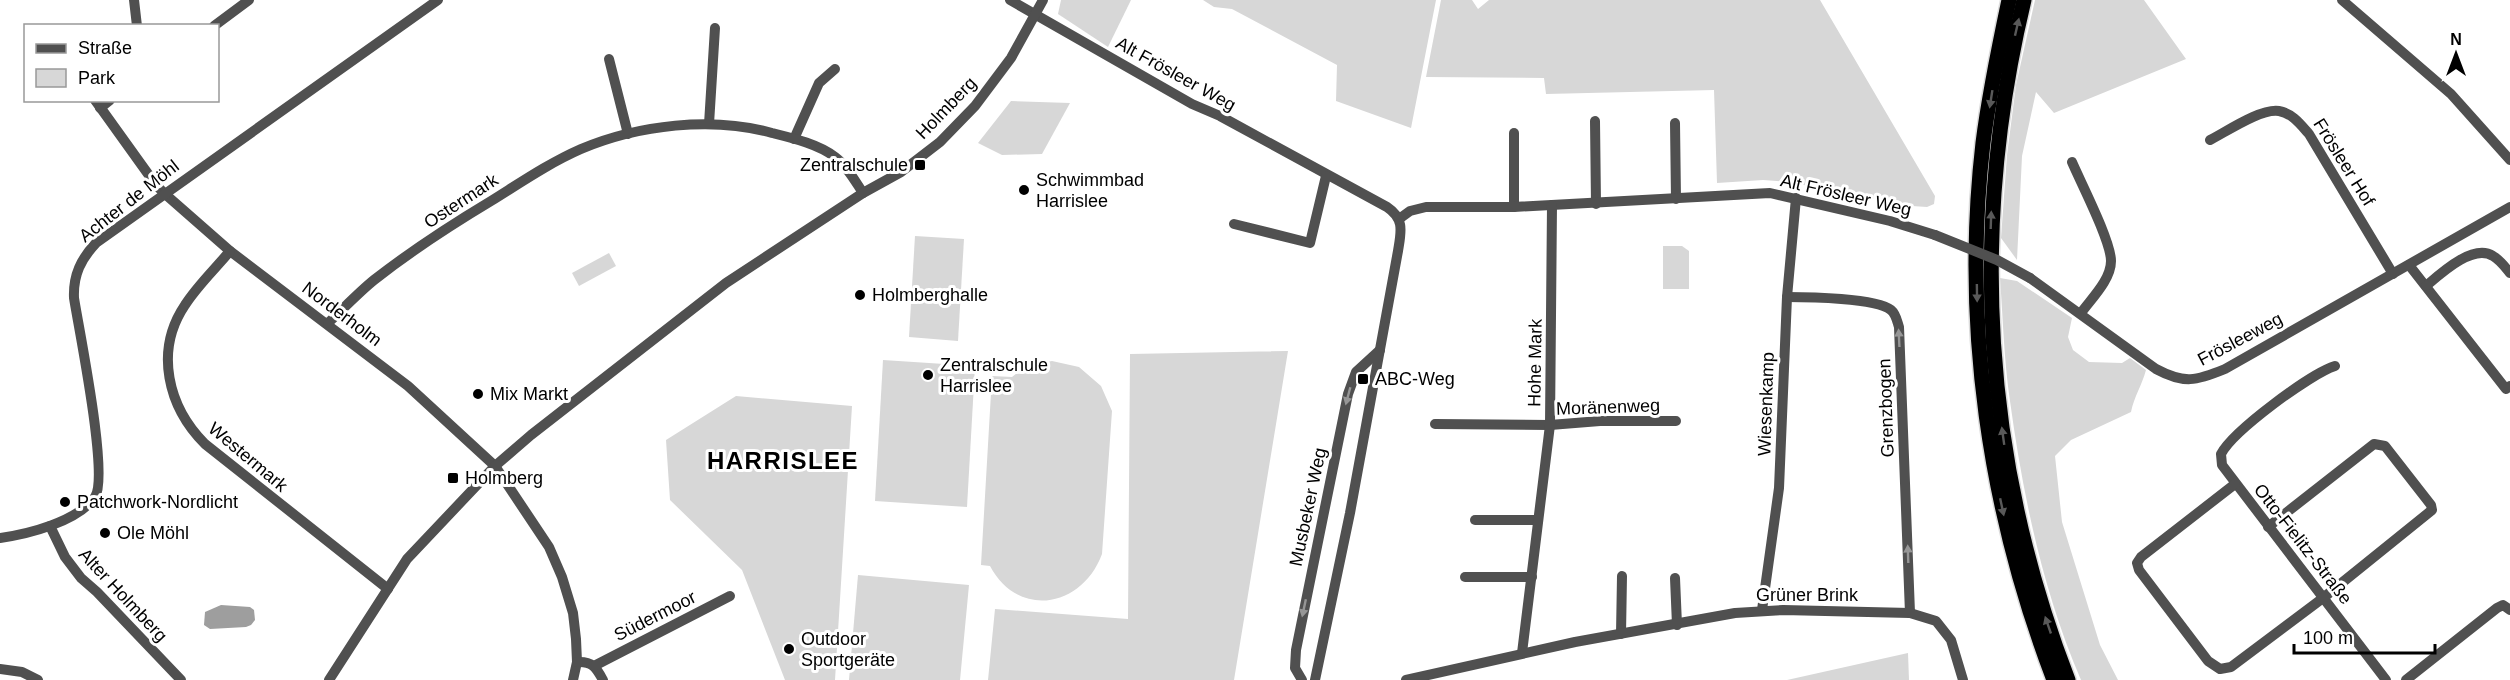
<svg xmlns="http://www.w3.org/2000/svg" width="2510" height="680" viewBox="0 0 2510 680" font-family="Helvetica,sans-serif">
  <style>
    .green { fill: #d7d7d7 }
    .water { fill: #9e9e9e }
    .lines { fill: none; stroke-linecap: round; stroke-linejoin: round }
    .highway-casing { stroke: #dbdbdb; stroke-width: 18 }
    .minor { stroke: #505050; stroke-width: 10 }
    .highway { stroke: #000; stroke-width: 15 }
    .minor-bridge { stroke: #505050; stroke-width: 10 }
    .oneway { fill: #595959 }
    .oneway2 { fill: #969696 }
    .poi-dot { fill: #000; stroke: #fff; stroke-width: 2 }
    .labels { text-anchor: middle; stroke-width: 6; stroke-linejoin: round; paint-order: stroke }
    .street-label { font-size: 18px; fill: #000; stroke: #fff }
    .poi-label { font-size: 18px; fill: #000; stroke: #fff; text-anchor: start }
    .district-label { font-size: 24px; font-weight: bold; letter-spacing: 1.5px; fill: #000; stroke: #fff }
  </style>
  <rect width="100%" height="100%" fill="#fff"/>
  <!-- green -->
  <g class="green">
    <polygon points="1061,0 1131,0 1108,47 1058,14"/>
    <polygon points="1203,0 1436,0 1411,128 1336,101 1337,65 1232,9 1214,7"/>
    <polygon points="1441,0 1472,0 1478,9 1489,0 1820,0 1935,196 1934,204 1927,207 1912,206 1788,182 1763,180 1717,183 1714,90 1546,94 1544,78 1426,77"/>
    <polygon points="2035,0 2144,0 2186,59 2054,113 2036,92 2022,156 2017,260 2001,238 2007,155 2016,85"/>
    <polygon points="1011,101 1070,103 1042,154 1002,155 978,143"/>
    <polygon points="915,236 964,239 958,341 909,337"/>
    <polygon points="1663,246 1682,246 1689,251 1689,289 1663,289"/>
    <polygon points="609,253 616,266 579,286 572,273"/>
    <path d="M2000,278l17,3 55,37 -4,19 5,13 16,12 33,1 8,-5 16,12c-4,15 -12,27 -15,42l-60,28 -16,16 7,66 38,123 18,35h-37c-38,-88 -58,-184 -71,-279 -6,-41 -7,-82 -10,-123z"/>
    <polygon points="1288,351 1234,680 988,680 995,609 1128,619 1130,354"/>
    <polygon points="883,360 975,366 967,507 875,501"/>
    <path d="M1052,361l27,6 22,19 11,25 -10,143c-20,54 -84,65 -112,12l-9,-1 11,-189 20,1 14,-11z"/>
    <polygon points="736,396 852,406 835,680 785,680 742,570 670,500 666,440"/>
    <polygon points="858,575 969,585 960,680 849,680"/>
    <polygon points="1908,653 1909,680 1787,680"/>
  </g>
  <!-- water -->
  <polygon class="water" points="221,605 250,607 254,610 255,620 251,625 246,627 210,629 204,625 205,612"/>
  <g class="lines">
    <!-- highway casing -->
    <g class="highway-casing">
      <g id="highway">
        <path d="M2009,0c-10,47 -20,95 -26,143 -21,181 6,367 71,537"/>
        <path d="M2024,0c-55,229 -41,460 44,680"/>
      </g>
    </g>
    <!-- minor -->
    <g class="minor">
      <polyline points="134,0 137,26"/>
      <path d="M1010,0l182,104 28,12 167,91c18,12 14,25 11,44l-48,262 -35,167"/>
      <polyline points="2342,0 2451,94 2510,160"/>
      <polyline points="214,26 249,0"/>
      <polyline points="609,59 628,134"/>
      <polyline points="95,100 156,185 165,194 230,251 408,386 495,466 549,547 562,577 573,613 576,639 577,662 573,680"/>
      <polyline points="100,108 110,100"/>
      <polyline points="1595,121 1596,204"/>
      <polyline points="1675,123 1676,199"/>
      <polyline points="709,124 715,28"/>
      <polyline points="1514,133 1514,207"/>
      <polyline points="794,139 819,83 835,69"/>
      <path d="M2210,140c16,-8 51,-32 69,-29 13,2 22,14 30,23l84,140"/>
      <path d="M2072,162c9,21 39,79 39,99 0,19 -20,38 -30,52"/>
      <polyline points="1399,219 1410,211 1426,207 1514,207 1770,193 1890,221 1935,235"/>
      <polyline points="1234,224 1310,243 1326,176"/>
      <path d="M230,251c-15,18 -33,35 -45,54 -31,46 -17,102 20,139l183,145"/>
      <polyline points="2409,265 2506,389 2510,386"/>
      <path d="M2030,278l126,91c28,15 40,12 69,0l285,-162"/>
      <path d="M2426,286c14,-12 47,-43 67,-30 7,4 12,11 17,17"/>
      <path d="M1787,297c21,0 89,1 104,13 5,4 6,11 8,17l11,286"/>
      <path d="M328,323c15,-14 30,-30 46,-43 37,-29 77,-55 117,-79 29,-18 58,-38 90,-52 57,-24 131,-33 191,-16 20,5 46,11 63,24 12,9 20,24 28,36"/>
      <path d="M2335,366c-25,8 -102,65 -114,88l1,11 164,215"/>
      <polyline points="1435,424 1550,425 1600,421 1676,421"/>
      <polyline points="2235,484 2141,557 2137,563 2139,570 2208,661 2220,669 2231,667 2323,598 2432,510 2431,505 2385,446 2374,444 2268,527"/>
      <polyline points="1475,520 1538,520"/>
      <polyline points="50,526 65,557 81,578 97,592 181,680"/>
      <path d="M0,538c28,-4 77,-16 95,-41 14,-21 -16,-167 -21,-199 -1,-23 7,-39 22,-55l342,-243"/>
      <polyline points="1465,577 1532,577"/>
      <polyline points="1675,578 1677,625"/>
      <polyline points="1762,610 1779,488 1787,297 1796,198"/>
      <polyline points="1621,634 1622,576"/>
      <polyline points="1522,653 1550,425 1552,205"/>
      <path d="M577,662c15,-1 19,5 26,18"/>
      <polyline points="594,666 730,596"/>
      <polyline points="0,669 22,672 38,680"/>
      <polyline points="329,680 407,559 495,466 531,435 726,283 863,193 901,172 940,142 975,106 1011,58 1043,0"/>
      <polyline points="1302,680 1295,668 1296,650 1348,394 1356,372 1380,350"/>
      <polyline points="1406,680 1575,642 1735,613 1783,610 1910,613 1936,621 1951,640 1963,680"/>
      <polyline points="2406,680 2497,608 2503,605 2510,610"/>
    </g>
    <!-- highway -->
    <use href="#highway" class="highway"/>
    <!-- minor-bridge -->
    <polyline class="minor-bridge" points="1935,235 1997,260 2030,278"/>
  </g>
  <!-- one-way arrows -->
  <defs><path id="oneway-solid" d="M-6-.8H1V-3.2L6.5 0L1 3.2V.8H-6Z" transform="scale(1.5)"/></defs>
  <g class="oneway">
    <use href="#oneway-solid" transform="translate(2017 27) rotate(-77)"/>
    <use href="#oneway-solid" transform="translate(1991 99) rotate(99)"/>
    <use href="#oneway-solid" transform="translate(1991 220) rotate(-88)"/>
    <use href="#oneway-solid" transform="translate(1977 293) rotate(89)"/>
    <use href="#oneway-solid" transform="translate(2003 436) rotate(-98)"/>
    <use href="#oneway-solid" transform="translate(2002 507) rotate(78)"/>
    <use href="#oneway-solid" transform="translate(2048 625) rotate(-109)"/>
  </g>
  <g class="oneway2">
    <use href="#oneway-solid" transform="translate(1899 338) rotate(-93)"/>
    <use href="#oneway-solid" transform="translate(1348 396) rotate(105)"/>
    <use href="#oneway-solid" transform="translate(1908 554) rotate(-92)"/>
    <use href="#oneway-solid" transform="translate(1304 608) rotate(102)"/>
  </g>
  <!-- markers -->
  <g class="poi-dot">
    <rect x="914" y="159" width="12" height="12" rx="3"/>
    <circle cx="1024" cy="190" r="6"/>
    <circle cx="860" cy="295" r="6"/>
    <circle cx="928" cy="375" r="6"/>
    <rect x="1357" y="373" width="12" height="12" rx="3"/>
    <circle cx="478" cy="394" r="6"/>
    <rect x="447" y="472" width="12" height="12" rx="3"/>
    <circle cx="65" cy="502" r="6"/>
    <circle cx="105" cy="533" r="6"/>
    <circle cx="789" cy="649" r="6"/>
  </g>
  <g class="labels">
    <!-- street labels -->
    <g class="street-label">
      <text transform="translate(1176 74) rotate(29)" y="6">Alt Frösleer Weg</text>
      <text transform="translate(946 108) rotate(-46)" y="6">Holmberg</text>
      <text transform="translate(2344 162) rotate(58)" y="6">Frösleer Hof</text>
      <text transform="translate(1846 195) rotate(13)" y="6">Alt Frösleer Weg</text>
      <text transform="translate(129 201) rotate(-38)" y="6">Achter de Möhl</text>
      <text transform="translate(461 201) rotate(-33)" y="6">Ostermark</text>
      <text transform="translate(342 314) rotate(37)" y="6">Norderholm</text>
      <text transform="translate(2240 339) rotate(-28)" y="6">Frösleeweg</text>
      <text transform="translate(1535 363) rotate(-89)" y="6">Hohe Mark</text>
      <text transform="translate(1766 404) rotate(-88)" y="6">Wiesenkamp</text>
      <text transform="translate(1608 407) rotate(-2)" y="6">Moränenweg</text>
      <text transform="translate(1886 408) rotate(-92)" y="6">Grenzbogen</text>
      <text transform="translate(248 457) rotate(40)" y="6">Westermark</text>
      <text transform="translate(1308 507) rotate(-78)" y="6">Musbeker Weg</text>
      <text transform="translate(2303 544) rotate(52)" y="6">Otto-Fielitz-Straße</text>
      <text transform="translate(123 595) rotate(47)" y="6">Alter Holmberg</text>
      <text x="1807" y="601">Grüner Brink</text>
      <text transform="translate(655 616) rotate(-27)" y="6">Südermoor</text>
    </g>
    <!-- poi labels -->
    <g class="poi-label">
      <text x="908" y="171" text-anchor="end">Zentralschule</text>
      <text x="1036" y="186">Schwimmbad<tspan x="1036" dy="21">Harrislee</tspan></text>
      <text x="872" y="301">Holmberghalle</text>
      <text x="940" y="371">Zentralschule<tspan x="940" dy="21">Harrislee</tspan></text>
      <text x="1375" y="385">ABC-Weg</text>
      <text x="490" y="400">Mix Markt</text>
      <text x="465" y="484">Holmberg</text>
      <text x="77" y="508">Patchwork-Nordlicht</text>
      <text x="117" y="539">Ole Möhl</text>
      <text x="801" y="645">Outdoor<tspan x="801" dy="21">Sportgeräte</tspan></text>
    </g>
    <!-- district labels -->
    <g class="district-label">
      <text x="783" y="469">HARRISLEE</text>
    </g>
  </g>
  <!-- legend -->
  <rect x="24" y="24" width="195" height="78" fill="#ffffff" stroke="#999999" stroke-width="1.5"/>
  <rect x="36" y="44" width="30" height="9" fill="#505050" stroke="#999999" stroke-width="1.5"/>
  <text x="78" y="54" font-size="18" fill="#000000">Straße</text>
  <rect x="36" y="69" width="30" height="18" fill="#d7d7d7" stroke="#999999" stroke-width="1.5"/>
  <text x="78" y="84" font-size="18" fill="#000000">Park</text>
  <!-- north arrow -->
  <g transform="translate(2456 54)" stroke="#ffffff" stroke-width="4.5" paint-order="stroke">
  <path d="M0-4.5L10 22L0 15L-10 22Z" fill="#000000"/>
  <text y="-9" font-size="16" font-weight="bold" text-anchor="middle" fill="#000000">N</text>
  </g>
  <!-- scale -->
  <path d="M2294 644v9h141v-9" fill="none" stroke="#000000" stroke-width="3"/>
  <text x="2303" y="644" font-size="18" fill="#000000" stroke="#ffffff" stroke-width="4.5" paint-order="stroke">100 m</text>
</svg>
